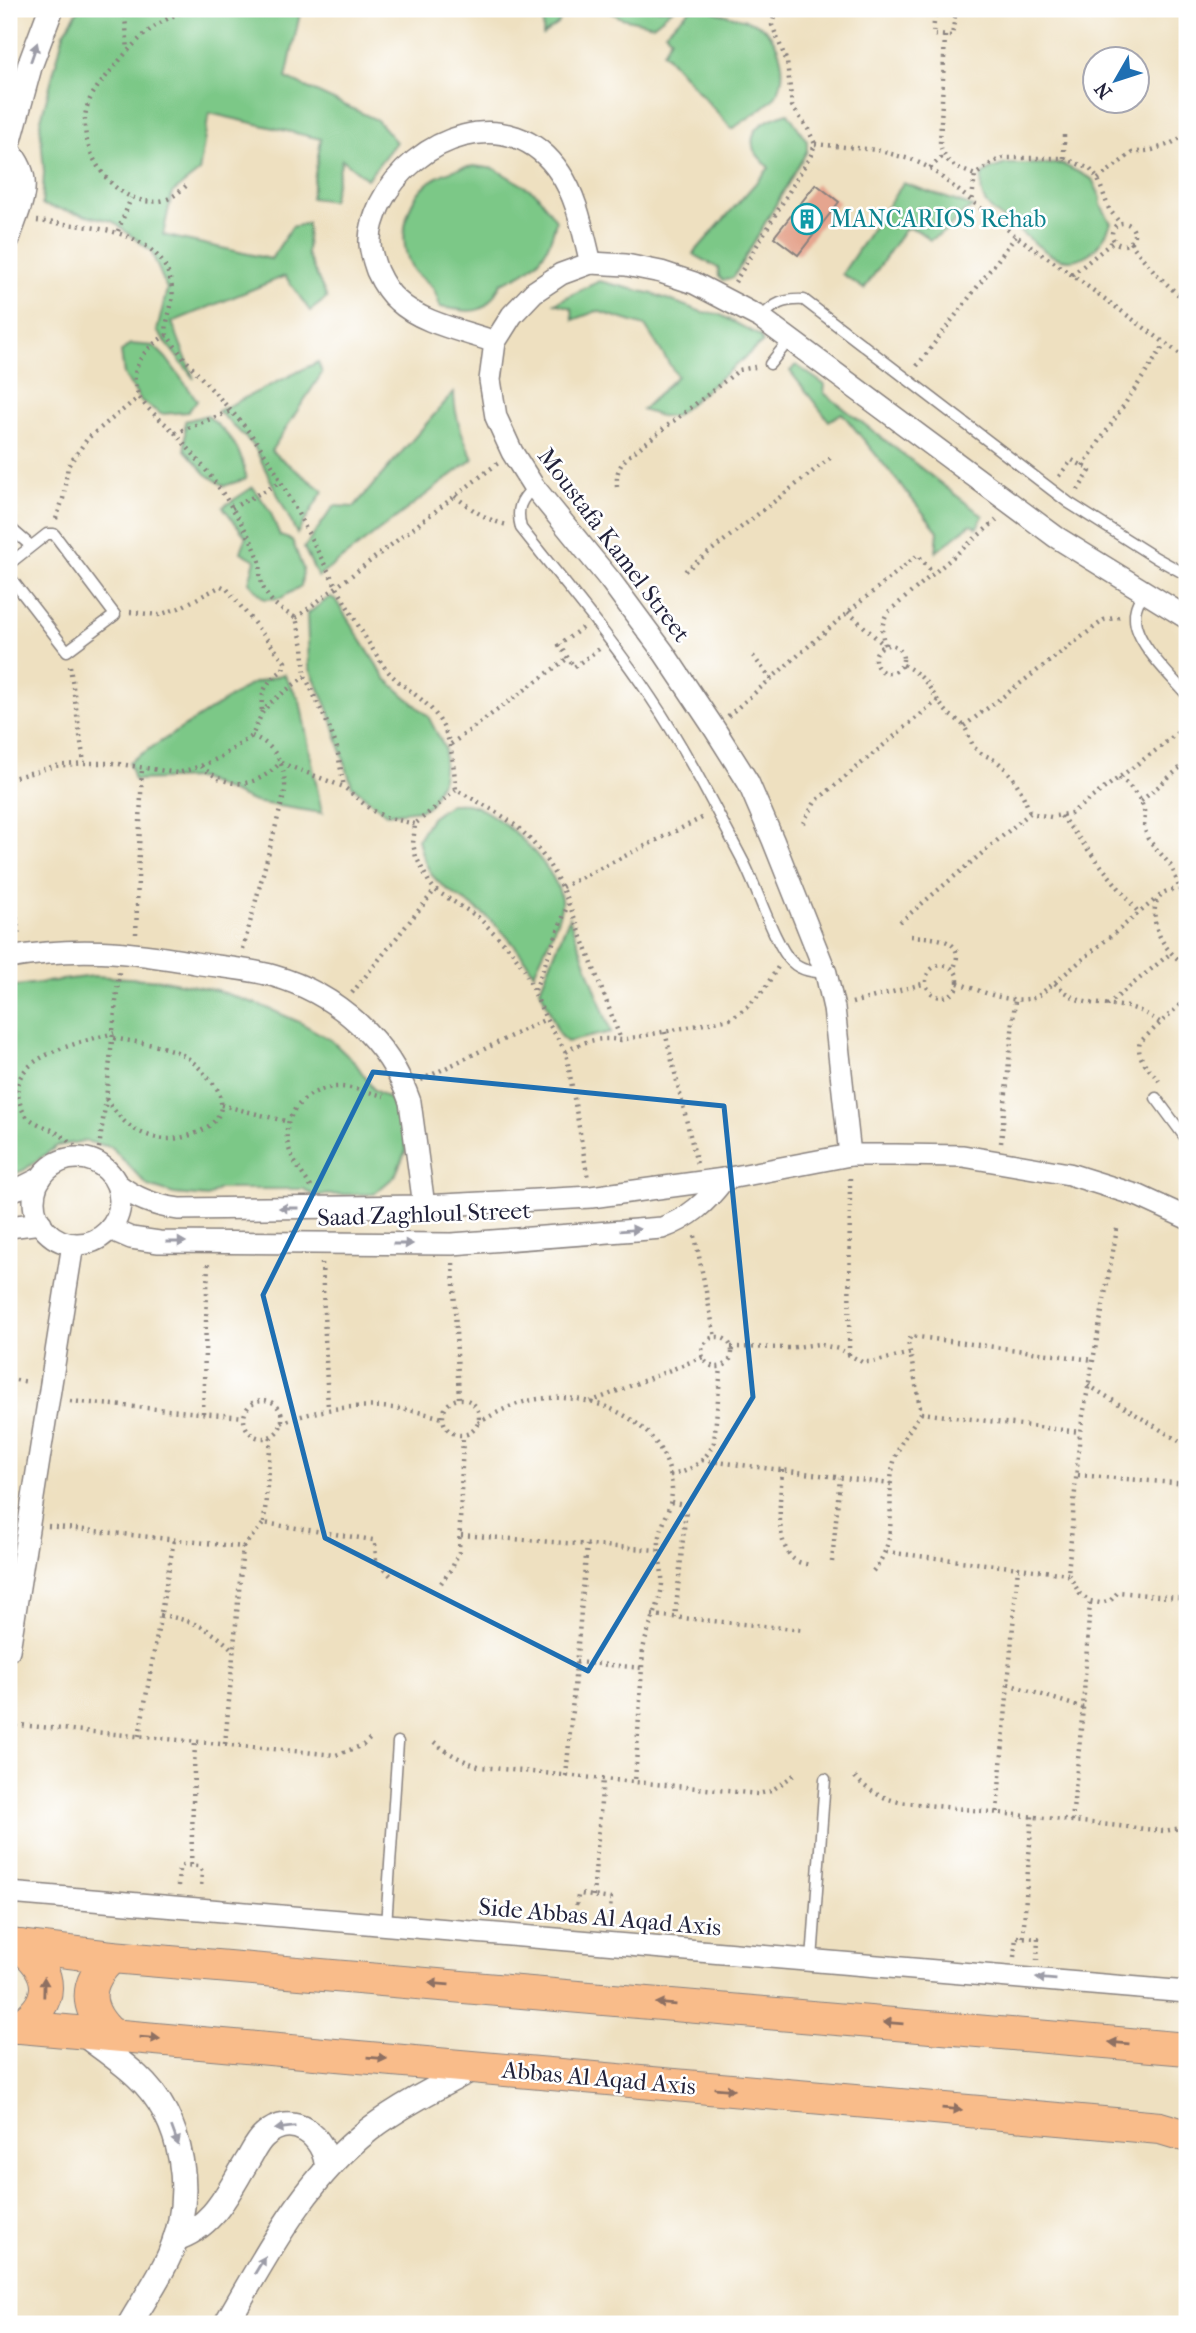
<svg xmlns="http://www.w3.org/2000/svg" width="1196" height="2333" viewBox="0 0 1196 2333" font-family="'IM FELL French Canon',serif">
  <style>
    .green { fill: #7cc887; stroke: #4f7561; stroke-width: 2 }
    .building { fill: #e5a58f }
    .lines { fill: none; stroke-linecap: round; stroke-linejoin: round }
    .service-casing { stroke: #88817e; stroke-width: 13 }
    .minor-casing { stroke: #88817e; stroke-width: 24 }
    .tertiary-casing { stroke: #88817e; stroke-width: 27 }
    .primary-casing { stroke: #88817e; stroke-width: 34 }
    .path { stroke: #88817e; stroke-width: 4.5; stroke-dasharray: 2 5; stroke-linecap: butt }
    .service { stroke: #fff; stroke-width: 10 }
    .minor { stroke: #fff; stroke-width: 21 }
    .tertiary { stroke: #fff; stroke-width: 24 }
    .primary { stroke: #f9bc8a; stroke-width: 32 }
    .oneway { fill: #9c9ca7 }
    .oneway2 { fill: #8e6f62 }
    .marked { fill: none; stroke: #1f6fb2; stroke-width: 5; stroke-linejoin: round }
    .labels { text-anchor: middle; stroke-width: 5; stroke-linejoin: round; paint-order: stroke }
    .culture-label { font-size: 24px; fill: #0d838f; stroke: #fff; text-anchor: start }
    .street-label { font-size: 24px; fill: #22223b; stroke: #fff }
  </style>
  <rect width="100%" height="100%" fill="#fff"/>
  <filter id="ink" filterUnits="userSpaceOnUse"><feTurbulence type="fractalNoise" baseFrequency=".0143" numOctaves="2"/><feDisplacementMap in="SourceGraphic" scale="14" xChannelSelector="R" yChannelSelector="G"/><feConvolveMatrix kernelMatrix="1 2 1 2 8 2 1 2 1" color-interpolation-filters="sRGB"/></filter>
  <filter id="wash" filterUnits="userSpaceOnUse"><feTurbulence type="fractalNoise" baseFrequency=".00686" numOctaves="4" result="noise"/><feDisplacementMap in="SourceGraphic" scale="28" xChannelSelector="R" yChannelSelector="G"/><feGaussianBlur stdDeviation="1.57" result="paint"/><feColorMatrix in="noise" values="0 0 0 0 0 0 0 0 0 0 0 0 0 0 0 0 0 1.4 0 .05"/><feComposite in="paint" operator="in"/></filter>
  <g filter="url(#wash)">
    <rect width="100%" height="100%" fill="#eee0c0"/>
    <!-- green -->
    <g class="green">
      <polygon points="79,9 301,9 286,78 377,120 396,142 367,179 342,159 332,201 311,198 321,139 209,113 199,172 172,193 163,235 271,259 292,227 308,223 307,254 327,298 310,311 285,276 172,322 194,379 157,331 167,289 151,251 112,221 42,205 44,172 40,123 64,33"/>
      <polygon points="544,9 566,9 558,24 543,35"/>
      <polygon points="603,9 673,9 653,25 622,18"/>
      <path d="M691,9h20l4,3c13,4 29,6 42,12 24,12 35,56 15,76 -12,11 -27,20 -40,29l-69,-77 8,-14 -6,-6z"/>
      <path d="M788,113l19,28v10l-74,127 -10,2 -4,-3 -1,-9 -25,-14 76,-86c-4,-5 -12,-12 -15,-18 -8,-24 17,-32 34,-37z"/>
      <path d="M1006,164h56l30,15 9,19v7l10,18c-9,24 -30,46 -58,33 -12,-6 -24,-18 -35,-26 -9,-7 -23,-15 -30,-24 -8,-9 -7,-20 -6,-31l9,-6z"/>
      <path d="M474,166l21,3 41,24 20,27c-7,35 -21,51 -55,63 -17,35 -27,29 -61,24 -2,-7 -4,-15 -8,-20 -6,-7 -16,-11 -20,-19 -16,-30 -6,-74 25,-91 12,-7 24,-9 37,-11z"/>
      <path d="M903,183l70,24 -10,6 -16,17 -17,10c-8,-6 -15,-14 -25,-11l-41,60 -22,-15z"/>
      <polygon points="599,281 653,294 702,312 719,314 760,336 763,342 674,417 660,416 642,410 677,376 645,326 597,311 573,320 572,308 555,303"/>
      <polygon points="130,344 154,346 166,358 197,400 188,412 161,414 141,401 124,375 121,352"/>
      <polygon points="318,362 322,373 271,451 323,491 297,534 254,446 218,411"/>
      <polygon points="796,365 825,385 824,393 983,516 977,528 971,524 936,552 938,531 842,413 829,421 790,371"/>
      <path d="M454,392c0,24 9,46 19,67l-155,118 -14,-29 30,-42 20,1z"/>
      <path d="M207,415c23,21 35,32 39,64l-22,7 -18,-12 -21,-24v-29z"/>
      <polygon points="253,487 270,511 280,536 292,540 303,569 301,586 281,598 264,599 249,582 255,560 241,552 246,537 223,507"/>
      <polygon points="330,597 335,599 385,678 428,716 445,749 442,779 430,805 420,810 386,814 352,786 328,708 309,667 307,614"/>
      <polygon points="284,674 300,701 322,813 254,802 199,778 134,780 129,762 251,684"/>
      <path d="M450,804c6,0 15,-1 21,1 30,8 95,69 90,102 -2,16 -20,50 -27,66 -13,-21 -27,-39 -46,-55 -35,-30 -59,-26 -70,-79l13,-21z"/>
      <polygon points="569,918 611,1032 567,1042 560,1036 540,989"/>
      <polygon points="93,976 163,980 216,990 265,1007 299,1022 331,1040 356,1064 374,1090 389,1098 404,1122 406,1150 395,1176 374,1194 313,1195 304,1189 219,1189 208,1197 174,1194 148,1186 111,1147 84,1141 57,1146 24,1170 9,1176 9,987"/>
    </g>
    <g id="blocks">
      <!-- building -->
      <polygon class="building" points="816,184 839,202 798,255 774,237"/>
    </g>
  </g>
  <g filter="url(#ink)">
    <use href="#blocks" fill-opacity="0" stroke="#88817e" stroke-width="2"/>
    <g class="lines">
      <!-- service casing -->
      <g class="service-casing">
        <g id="service">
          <path d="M761,318c13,-15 23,-19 43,-18l265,203 87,55 31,17"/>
          <polyline points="770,364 790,339"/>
          <path d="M534,487c-14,13 -18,22 -13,41 44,56 91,111 130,170 35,52 63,108 92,163 13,24 32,85 49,101 9,9 22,10 34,11"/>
          <polyline points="9,527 31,546"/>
          <polyline points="9,564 47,534 54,534 115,615 67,651 9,576"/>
          <path d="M1143,592c-4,9 -9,16 -8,26 0,25 36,58 52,77"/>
          <polyline points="1156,1098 1187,1140"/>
          <polyline points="386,1926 398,1742"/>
          <polyline points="812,1960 825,1779"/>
        </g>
      </g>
      <!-- minor casing -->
      <g class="minor-casing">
        <g id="minor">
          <path d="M9,150c28,31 11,54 0,89"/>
          <path d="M495,342c-31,-11 -74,-19 -97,-41 -10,-8 -16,-19 -21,-30 -3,-9 -8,-22 -7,-31 0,-12 5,-25 10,-36 33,-67 131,-105 180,-31 18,26 23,60 31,90"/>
          <path d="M9,958c66,-12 120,-7 186,5 26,4 54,6 79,13 63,18 115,65 136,126l14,104"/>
          <polyline points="850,1155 834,1008 826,973 773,840 748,782 714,728 664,653 610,580 534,487 512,452 496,417 490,380 495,342 512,315 534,292 561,274 591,263 626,265 661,272 694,283 761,318 1056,537 1187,618"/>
          <circle cx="77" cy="1201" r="43"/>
          <path d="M117,1184c19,15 38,22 62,25l245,-3 167,-9 133,-18 126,-24h46l67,1 106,18 70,22 48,22"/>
          <polyline points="9,1191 25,1186 41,1178"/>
          <polyline points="9,1227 41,1223"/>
          <path d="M110,1229l21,9 28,4 293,2 210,-16c27,-10 44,-25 62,-49"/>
          <polyline points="9,1650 73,1244"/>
          <polyline points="9,1893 1187,1992"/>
        </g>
      </g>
      <!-- tertiary casing -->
      <g class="tertiary-casing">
        <g id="tertiary">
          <polyline points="9,142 30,65 51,9"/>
          <path d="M82,2033c18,14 38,27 55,43 48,44 58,120 33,178 -11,25 -27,47 -40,70"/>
          <path d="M175,2239c38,-12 52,-45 71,-76 6,-9 10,-20 18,-27 28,-26 62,0 63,32"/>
          <path d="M226,2324c41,-70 78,-144 144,-195 33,-25 70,-43 106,-62"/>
        </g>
      </g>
      <!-- primary casing -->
      <g class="primary-casing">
        <g id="primary">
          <polyline points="9,1945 112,1957 1187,2049"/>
          <path d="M112,1957c-29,27 -28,52 0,78"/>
          <polyline points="9,2026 1160,2128 1187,2136"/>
          <path d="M18,2027c37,-24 37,-54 2,-81"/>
        </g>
      </g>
      <!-- path -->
      <g class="path">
        <polyline points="122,9 125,17 128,50"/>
        <polyline points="935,9 933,35 952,36 956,9"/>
        <path d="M945,36l-5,108c6,22 16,23 35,31"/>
        <polyline points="815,144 877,150 913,160 930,168 1016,236 1072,275 1187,359"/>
        <polyline points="1064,158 1064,131"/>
        <polyline points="930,168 943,156"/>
        <polyline points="1098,179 1132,153 1152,150 1170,144 1187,134"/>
        <path d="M186,186c-8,7 -16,14 -27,15 -46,7 -86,-56 -71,-97 5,-15 21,-30 31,-43 21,-25 40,-42 72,-52"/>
        <polyline points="972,199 975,175 993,162 1003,158 1064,158 1090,169 1098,179 1109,209 1120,223"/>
        <path d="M37,221c48,6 126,5 135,67 3,18 -8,30 -5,47 29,43 70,76 98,119 11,16 19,35 29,52 27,51 53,104 85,153 10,17 23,25 38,37 34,26 35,55 39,94 21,11 41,21 60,36 37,31 52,75 69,119 12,32 24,63 36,95"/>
        <circle cx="1123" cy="234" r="11"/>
        <polyline points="118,231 131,198"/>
        <path d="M1130,242c17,23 35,42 57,60"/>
        <polyline points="1072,275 1115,240"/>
        <polyline points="735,282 811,155 815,144 808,129 792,106 787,62 772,25 776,9"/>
        <path d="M167,335c-22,12 -41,34 -28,61 6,13 27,27 37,38 21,24 42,50 58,77 9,15 19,31 25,48 3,6 0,14 2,21 4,19 18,29 35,38l7,28 2,30 25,53 7,19 7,39"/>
        <polyline points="917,366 1016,236"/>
        <polyline points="175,433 231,411"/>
        <polyline points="1083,466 1165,344"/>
        <polyline points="1059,476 1072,460 1089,469 1090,471 1078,490"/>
        <path d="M617,487c-1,-15 2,-22 13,-32l109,-85 16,-3"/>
        <path d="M455,496c16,13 31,24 52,29"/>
        <polyline points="232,508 281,482"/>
        <polyline points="56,519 63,499 68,466 88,438 139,397"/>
        <polyline points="685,571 834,455"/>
        <path d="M130,612l29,3 20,-7 42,-22 6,3 58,73 -2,8c-17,12 -23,22 -21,42"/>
        <polyline points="848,612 884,645"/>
        <polyline points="296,618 498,463"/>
        <polyline points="582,628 559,645 574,667 599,649"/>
        <circle cx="889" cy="659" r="14"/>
        <path d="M885,645c-4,-12 -4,-20 2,-32l112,-95"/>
        <polyline points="753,656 771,679"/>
        <path d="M903,665c27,13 26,27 43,46 5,6 13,9 17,14 6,7 6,17 13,24 7,7 16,8 23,14 16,13 24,31 31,50"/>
        <polyline points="70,666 84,763"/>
        <polyline points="728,716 848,612 918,555 933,573"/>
        <polyline points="964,726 1104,620 1120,617"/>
        <polyline points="451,744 568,658"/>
        <polyline points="281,763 344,787 371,810 385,817 415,824"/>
        <path d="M201,766c28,24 53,23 79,-3"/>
        <polyline points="1119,778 1128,784 1141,801 1145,814 1144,827 1148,839 1172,867 1180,890"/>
        <polyline points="9,779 55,766 84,763 113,763 178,773 201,766 219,758 252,736 262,713 270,703 305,676"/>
        <polyline points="456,790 415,824 413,844 416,857 429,882 435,890 478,917 511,950 524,969 546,1019 566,1052 588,1179"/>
        <polyline points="1141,801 1187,762"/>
        <polyline points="1061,816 1139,913"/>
        <polyline points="803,823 815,802 938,700"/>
        <polyline points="9,855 19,938"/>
        <polyline points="562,887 702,818"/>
        <path d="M1187,893c-30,-12 -38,15 -29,39 5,14 17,26 29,34"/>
        <polyline points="900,922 1030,813 1051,817 1071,813 1159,748 1176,734 1187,720"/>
        <polyline points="136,934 142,767"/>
        <path d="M911,936c21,2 58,1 42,34"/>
        <path d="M243,949l42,-158c1,-25 -9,-46 -33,-55"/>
        <circle cx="942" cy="981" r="16"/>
        <path d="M958,983c26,9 52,22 79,14l120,-99"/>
        <path d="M1055,983c26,24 34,19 66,23 15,1 28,9 40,17"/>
        <polyline points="535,990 568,904"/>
        <polyline points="352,993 435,890"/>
        <polyline points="852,1003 926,983"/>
        <polyline points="1107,1005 1171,953"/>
        <polyline points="665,1032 697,1164"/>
        <path d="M566,1052c18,-12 34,-15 55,-12l109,-21 17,-12 16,-16 15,-24"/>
        <polyline points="421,1080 546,1019"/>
        <path d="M1159,1081c-9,-12 -24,-23 -19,-39l47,-44"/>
        <polyline points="9,1091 17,1090"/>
        <path d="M106,1099c9,12 17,24 30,31 9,5 21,9 31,9 24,0 64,-15 52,-46 -2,-6 -8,-12 -13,-17 -7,-10 -18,-19 -29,-24 -20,-8 -43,-10 -64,-14"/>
        <polyline points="221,1105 289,1122"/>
        <polyline points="1001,1143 1015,1001"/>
        <polyline points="97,1162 106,1099 119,972"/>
        <path d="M97,1163c-14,-12 -28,-23 -43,-32 -8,-4 -17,-7 -24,-12 -8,-5 -10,-15 -12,-24 -8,-40 69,-54 96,-62"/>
        <path d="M311,1187c-9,-14 -19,-26 -23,-42 -8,-33 23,-60 54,-58 14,1 29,6 42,9"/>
        <polyline points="1117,1229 1080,1432 1068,1574 1080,1594 1090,1601 1100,1603 1111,1600 1118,1592 1187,1599"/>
        <polyline points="695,1236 715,1337"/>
        <polyline points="322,1263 328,1409"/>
        <polyline points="453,1263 459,1399"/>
        <circle cx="717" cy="1352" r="15"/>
        <polyline points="731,1347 789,1348 818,1344 839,1349 862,1362 873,1362 911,1353"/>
        <polyline points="849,1355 850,1177"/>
        <polyline points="9,1379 29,1382"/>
        <polyline points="1088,1385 1187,1446"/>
        <circle cx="461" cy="1417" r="18"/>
        <circle cx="263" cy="1419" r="19"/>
        <polyline points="70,1401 244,1417"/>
        <polyline points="590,1402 703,1357"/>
        <polyline points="203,1413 208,1261"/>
        <polyline points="921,1413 1080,1432"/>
        <path d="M281,1423c55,-21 106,-21 161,-5"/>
        <path d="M478,1423c19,-11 38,-21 60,-24 58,-8 132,24 134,91 0,16 -9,30 -12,46 -4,16 3,30 2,47 -1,23 -15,44 -19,67l-8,132"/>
        <polyline points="702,1460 891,1484"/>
        <path d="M782,1470c-1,25 -9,74 13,90 4,3 11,4 16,5"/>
        <path d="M670,1475c19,-2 38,-16 44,-33l7,-75"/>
        <polyline points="1078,1475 1187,1484"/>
        <polyline points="671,1502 683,1505 686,1509 675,1618"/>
        <polyline points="264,1523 271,1436"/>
        <polyline points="48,1526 243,1547 264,1523 373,1540 375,1543 376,1560 391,1576"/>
        <polyline points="461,1535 657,1550"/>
        <polyline points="886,1552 1068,1574"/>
        <polyline points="832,1562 840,1478"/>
        <path d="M873,1571c28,-33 12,-66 20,-105 4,-20 17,-37 28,-53l-13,-72 3,-5 182,24"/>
        <polyline points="441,1583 452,1568 459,1552 463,1435"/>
        <path d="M160,1615c30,4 52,14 73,35"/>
        <polyline points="652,1615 804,1630"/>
        <polyline points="576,1662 643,1668"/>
        <polyline points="1008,1684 1083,1708"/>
        <polyline points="9,1724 336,1755 363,1745 373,1736"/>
        <polyline points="139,1736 174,1540"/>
        <path d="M434,1742c15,12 29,19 47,25l277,27 13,-3 23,-16"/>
        <polyline points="225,1744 243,1547"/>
        <polyline points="566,1776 587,1545"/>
        <path d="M855,1777c13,14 25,20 44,25l265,29 23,-4"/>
        <polyline points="997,1812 1018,1567"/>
        <polyline points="1072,1821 1083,1708 1090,1601"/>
        <polyline points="191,1865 195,1741"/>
        <polyline points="178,1886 179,1869 183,1865 198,1866 202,1871 201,1888"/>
        <polyline points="593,1896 603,1779"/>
        <polyline points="574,1919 578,1896 580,1894 611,1899 609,1922"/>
        <polyline points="1023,1937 1032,1816"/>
        <polyline points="1014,1957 1016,1937 1038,1938 1037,1960"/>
      </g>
      <!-- service -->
      <use href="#service" class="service"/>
      <!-- minor -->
      <use href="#minor" class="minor"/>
      <!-- tertiary -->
      <use href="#tertiary" class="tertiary"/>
      <!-- primary -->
      <use href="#primary" class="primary"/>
    </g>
    <!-- one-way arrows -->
    <defs><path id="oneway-solid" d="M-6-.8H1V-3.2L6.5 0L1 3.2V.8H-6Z" transform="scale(1.75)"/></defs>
    <g class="oneway">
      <use href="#oneway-solid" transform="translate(34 52) rotate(-71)"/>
      <use href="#oneway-solid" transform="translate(289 1208) rotate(180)"/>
      <use href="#oneway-solid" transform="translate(630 1230) rotate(-5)"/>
      <use href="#oneway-solid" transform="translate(176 1242)"/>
      <use href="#oneway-solid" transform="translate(403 1244)"/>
      <use href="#oneway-solid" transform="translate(1046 1979) rotate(-175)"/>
      <use href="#oneway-solid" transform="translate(285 2128) rotate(173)"/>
      <use href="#oneway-solid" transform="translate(175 2136) rotate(70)"/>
      <use href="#oneway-solid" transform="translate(260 2265) rotate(-59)"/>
    </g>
    <g class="oneway2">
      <use href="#oneway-solid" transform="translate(439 1984) rotate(-175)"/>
      <use href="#oneway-solid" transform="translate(44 1987) rotate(-89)"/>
      <use href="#oneway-solid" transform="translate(666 2004) rotate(-175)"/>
      <use href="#oneway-solid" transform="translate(893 2023) rotate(-175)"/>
      <use href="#oneway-solid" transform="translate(150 2038) rotate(5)"/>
      <use href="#oneway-solid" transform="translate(1119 2043) rotate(-175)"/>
      <use href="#oneway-solid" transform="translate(377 2058) rotate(5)"/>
      <use href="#oneway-solid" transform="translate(725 2089) rotate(5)"/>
      <use href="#oneway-solid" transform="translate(952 2109) rotate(5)"/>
    </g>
  </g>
  <!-- marked area -->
  <path class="marked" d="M373,1072l351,34 29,291 -165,274 -263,-133 -62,-243z"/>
  <!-- icons -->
  <defs>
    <g id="building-ring" transform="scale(1.575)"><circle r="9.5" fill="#fff" stroke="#0f9aa8" stroke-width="1.5"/><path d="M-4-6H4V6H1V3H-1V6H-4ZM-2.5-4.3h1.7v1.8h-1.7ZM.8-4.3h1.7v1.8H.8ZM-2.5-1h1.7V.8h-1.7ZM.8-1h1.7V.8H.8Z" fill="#0f9aa8"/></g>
  </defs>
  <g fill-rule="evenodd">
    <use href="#building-ring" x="807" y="219"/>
  </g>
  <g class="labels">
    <!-- culture labels -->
    <g class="culture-label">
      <text x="830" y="227">MANCARIOS Rehab</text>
    </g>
    <!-- street labels -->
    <g class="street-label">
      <text transform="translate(614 545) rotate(53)" y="8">Moustafa Kamel Street</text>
      <text transform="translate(424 1214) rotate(-2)" y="8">Saad Zaghloul Street</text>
      <text transform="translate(600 1917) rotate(5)" y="8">Side Abbas Al Aqad Axis</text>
      <text transform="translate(599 2078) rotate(5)" y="8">Abbas Al Aqad Axis</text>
    </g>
  </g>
  <!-- margin -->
  <rect width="1196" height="2333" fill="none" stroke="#fff" stroke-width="35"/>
  <!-- north arrow -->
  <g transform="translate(1116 80) rotate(231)"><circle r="33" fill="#ffffff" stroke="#a7a7b1" stroke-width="2"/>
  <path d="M0-5L12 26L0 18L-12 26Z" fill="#1f6fb2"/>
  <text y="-10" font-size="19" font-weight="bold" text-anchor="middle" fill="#22223b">N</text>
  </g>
</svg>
